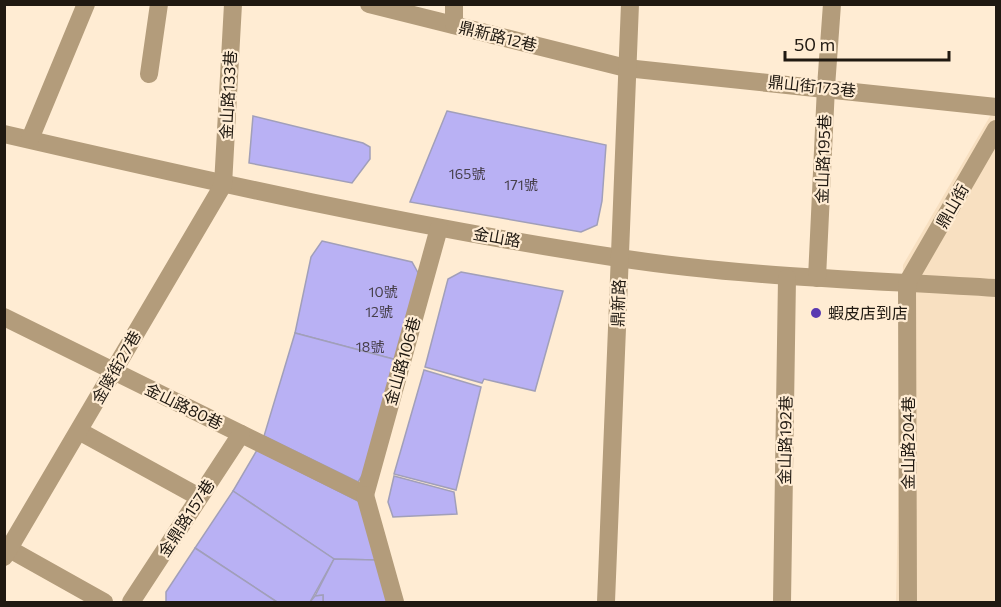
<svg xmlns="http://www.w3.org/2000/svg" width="1001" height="607" viewBox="0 0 1001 607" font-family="Commissioner,'Noto Sans TC',sans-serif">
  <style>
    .built { fill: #f8e0c1 }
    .building { fill: #b9b1f4; stroke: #a19fb9; stroke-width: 1.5 }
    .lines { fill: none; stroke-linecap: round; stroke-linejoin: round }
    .minor { stroke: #b39c7b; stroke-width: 18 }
    .poi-dot { fill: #5939b1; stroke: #ffecd3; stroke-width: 2 }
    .labels { text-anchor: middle; stroke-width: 4.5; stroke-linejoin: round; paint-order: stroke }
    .number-label { font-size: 14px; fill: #463f4a }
    .street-label { font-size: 16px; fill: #201911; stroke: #ffecd3 }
    .poi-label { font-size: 16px; fill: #201911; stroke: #ffecd3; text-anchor: start }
  </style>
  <rect width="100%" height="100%" fill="#ffecd3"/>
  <!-- built -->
  <polygon class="built" points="996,106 996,602 896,602 903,265"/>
  <!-- building -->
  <g class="building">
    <polygon points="447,111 606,145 602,201 597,225 581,232 410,202"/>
    <polygon points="253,116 363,143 370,147 370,159 352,183 249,163"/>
    <polygon points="322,241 412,262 421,278 397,360 295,333 311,257"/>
    <polygon points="461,272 563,291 535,391 484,379 482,383 425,367 448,279"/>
    <polygon points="295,333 397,360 367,468 358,482 264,436"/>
    <polygon points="424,370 481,387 456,490 394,474"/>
    <polygon points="257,450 362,503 376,560 334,559 233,491"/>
    <polygon points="394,476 454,492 457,514 393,517 388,502"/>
    <polygon points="233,491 334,559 310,602 277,602 195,548"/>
    <polygon points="195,548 277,602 166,602 166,592"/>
    <polygon points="334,559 376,560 388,602 323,602 323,595 315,596"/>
    <polygon points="323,595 323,602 310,602 315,596"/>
  </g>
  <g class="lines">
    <!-- minor -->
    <g class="minor">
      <polyline points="369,4 626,68 996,107"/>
      <polyline points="454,4 454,25"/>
      <polyline points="149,74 159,4"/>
      <path d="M4,134c204,47 408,93 615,124 125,19 251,22 377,30"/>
      <polyline points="30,139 86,4"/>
      <polyline points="817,278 826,87 832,4"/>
      <polyline points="4,317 365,495"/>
      <polyline points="79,431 199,497"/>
      <polyline points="365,495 439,228"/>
      <polyline points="365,495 395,602"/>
      <polyline points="4,546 104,602"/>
      <polyline points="4,557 223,185 233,4"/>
      <polyline points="131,602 241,434"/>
      <polyline points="606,602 630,4"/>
      <polyline points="782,602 787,278"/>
      <polyline points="908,602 907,283 996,129"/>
    </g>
  </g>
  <!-- markers -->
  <circle class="poi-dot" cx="816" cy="313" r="6"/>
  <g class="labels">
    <!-- number labels -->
    <g class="number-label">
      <text x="467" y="179">165號</text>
      <text x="521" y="190">171號</text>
      <text x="383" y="297">10號</text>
      <text x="379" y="317">12號</text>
      <text x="370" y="352">18號</text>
    </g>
    <!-- street labels -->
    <g class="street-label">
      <text transform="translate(498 36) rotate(14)" y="6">鼎新路12巷</text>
      <text transform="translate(812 86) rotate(6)" y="6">鼎山街173巷</text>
      <text transform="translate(228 95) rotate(-87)" y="6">金山路133巷</text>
      <text transform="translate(823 159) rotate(-88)" y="6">金山路195巷</text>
      <text transform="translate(952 206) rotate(-60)" y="6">鼎山街</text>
      <text transform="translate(497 237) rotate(10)" y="6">金山路</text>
      <text transform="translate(618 303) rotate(-88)" y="6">鼎新路</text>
      <text transform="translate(402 361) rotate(-74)" y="6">金山路106巷</text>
      <text transform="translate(116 367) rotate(-60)" y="6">金陵街27巷</text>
      <text transform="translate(184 406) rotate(26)" y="6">金山路80巷</text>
      <text transform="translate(785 440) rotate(-89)" y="6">金山路192巷</text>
      <text transform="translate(908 443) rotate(-90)" y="6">金山路204巷</text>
      <text transform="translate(186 518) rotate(-57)" y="6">金鼎路157巷</text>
    </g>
    <!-- poi labels -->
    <g class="poi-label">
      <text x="828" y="319">蝦皮店到店</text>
    </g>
  </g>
  <!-- border -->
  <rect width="1001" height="607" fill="none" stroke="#201911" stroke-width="12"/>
  <!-- scale -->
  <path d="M785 51v9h164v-9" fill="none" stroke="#201911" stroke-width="3"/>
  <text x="794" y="51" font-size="18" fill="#201911" stroke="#ffecd3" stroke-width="4.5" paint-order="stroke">50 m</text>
</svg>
